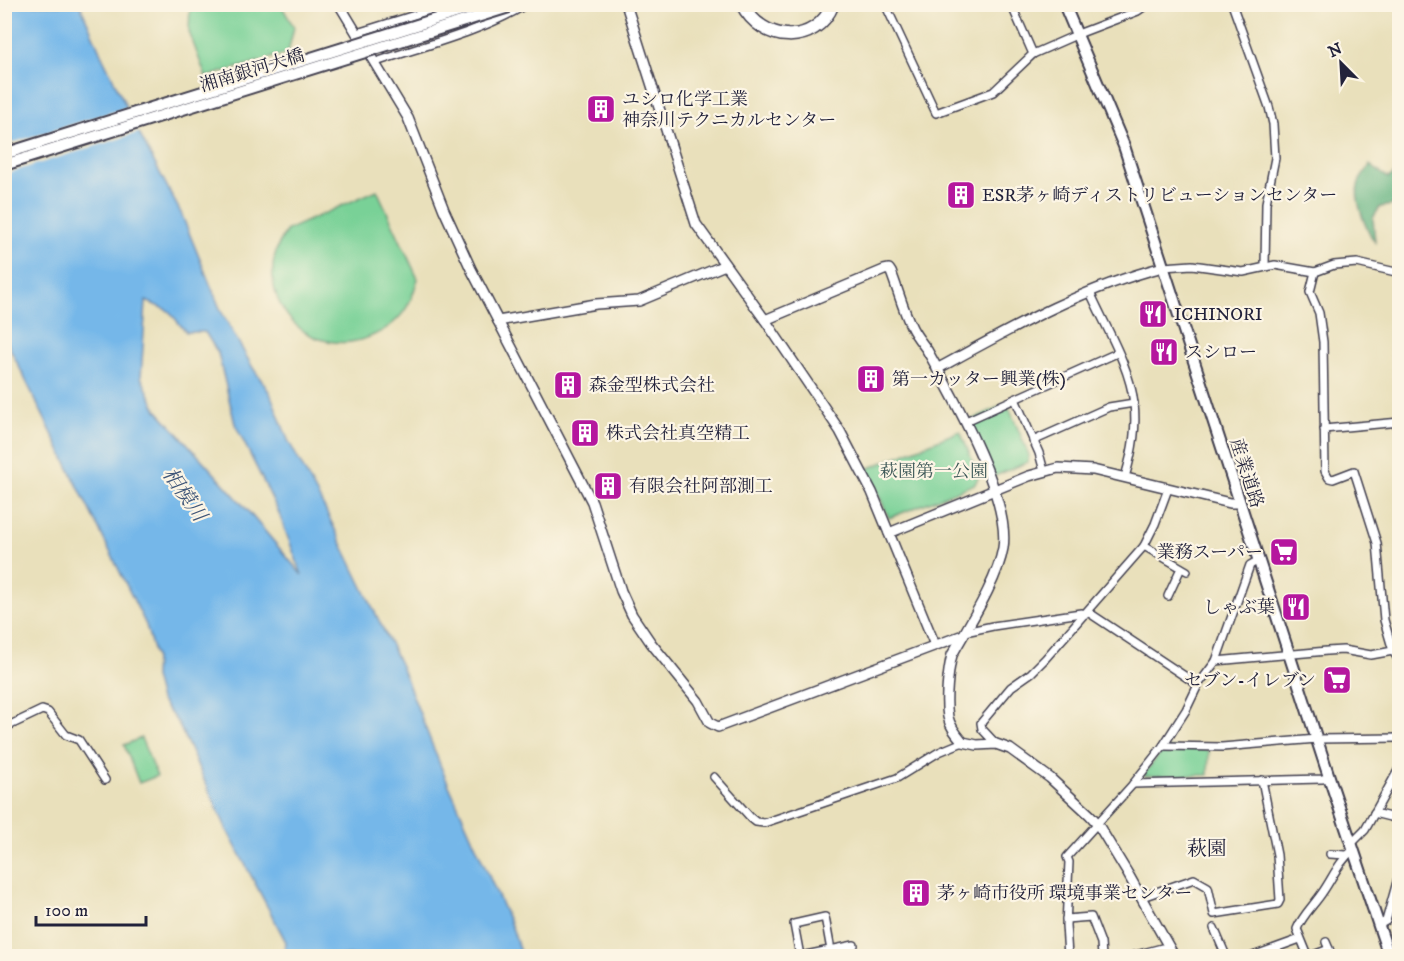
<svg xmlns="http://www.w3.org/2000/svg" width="1404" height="961" viewBox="0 0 1404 961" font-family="'IM FELL DW Pica','Noto Serif JP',serif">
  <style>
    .green { fill: #79d197; stroke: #4e7a69; stroke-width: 1.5 }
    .forest { fill: #62b380; stroke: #426a5e; stroke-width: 1.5 }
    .water { fill: #74b7e9; stroke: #4b6c92; stroke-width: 1.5; fill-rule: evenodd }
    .pier { fill: #e9e0bb }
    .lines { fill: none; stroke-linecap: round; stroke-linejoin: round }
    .street-casing { stroke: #403e4e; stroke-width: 10 }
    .secondary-casing { stroke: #403e4e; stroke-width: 12 }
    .primary-casing { stroke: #403e4e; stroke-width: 14 }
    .highway-casing { stroke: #403e4e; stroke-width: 15 }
    .street { stroke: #fff; stroke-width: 7 }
    .secondary { stroke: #fff; stroke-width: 9 }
    .primary { stroke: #fff; stroke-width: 10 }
    .highway { stroke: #fff; stroke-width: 12 }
    .primary-bridge-casing { stroke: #403e4e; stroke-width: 14; stroke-linecap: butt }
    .primary-bridge { stroke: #fff; stroke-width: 10 }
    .labels { text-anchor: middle; stroke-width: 4.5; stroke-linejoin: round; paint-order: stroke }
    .street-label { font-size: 18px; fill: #22223b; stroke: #fcf5e5 }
    .poi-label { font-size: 18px; fill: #22223b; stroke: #fcf5e5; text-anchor: start }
    .park-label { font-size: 18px; fill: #3c5757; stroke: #fcf5e5 }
    .water-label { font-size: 20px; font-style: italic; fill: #3f5678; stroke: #fcf5e5 }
    .neighbourhood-label { font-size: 20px; fill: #22223b; stroke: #fcf5e5 }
  </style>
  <rect width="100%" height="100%" fill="#fcf5e5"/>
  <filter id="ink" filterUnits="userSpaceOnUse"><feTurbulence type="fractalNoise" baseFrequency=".0167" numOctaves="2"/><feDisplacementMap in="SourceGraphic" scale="12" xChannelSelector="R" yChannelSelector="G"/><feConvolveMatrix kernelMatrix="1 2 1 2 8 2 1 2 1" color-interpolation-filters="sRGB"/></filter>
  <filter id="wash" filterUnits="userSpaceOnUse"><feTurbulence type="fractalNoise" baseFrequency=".008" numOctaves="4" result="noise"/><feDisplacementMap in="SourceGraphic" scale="24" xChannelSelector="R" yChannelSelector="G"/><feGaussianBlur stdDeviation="1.35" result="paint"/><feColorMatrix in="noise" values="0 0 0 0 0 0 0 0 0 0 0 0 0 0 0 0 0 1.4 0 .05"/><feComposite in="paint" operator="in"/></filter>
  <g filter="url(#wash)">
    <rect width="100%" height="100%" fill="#e9e0bb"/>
    <!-- green -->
    <g class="green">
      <polygon points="190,5 281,5 294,27 288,53 206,77 189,32"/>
      <path d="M377,190l41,89c-3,7 -4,15 -8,22 -7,16 -21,27 -36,34 -69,32 -130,-45 -87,-105z"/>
      <polygon points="1007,403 1029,455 1028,462 995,476 991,475 969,421"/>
      <polygon points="960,431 979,476 975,484 889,518 867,469"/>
      <polygon points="141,738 157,776 139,783 124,745"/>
      <polygon points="1168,748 1209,750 1208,775 1145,776 1144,774 1162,751"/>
    </g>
    <!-- forest -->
    <path class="forest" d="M1370,165l18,13 11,-7v33l-19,3 -7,11 2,24c-10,-13 -22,-45 -16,-60 3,-6 8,-12 11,-17z"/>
    <!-- water -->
    <path class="water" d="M5,5h75l22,51 39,81 40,76 40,98 32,57 17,25 18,47 37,69 76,157 42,106 70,158 8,26h-237l2,-14 -58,-110 -50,-109 -18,-23 -6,-23 1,-20 -9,-32 -141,-287 -1,-191 13,11 -12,-35zM146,301l23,10 17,21h19l13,21 17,71 43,87 24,64 -60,-71 -85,-94 -16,-33z"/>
    <!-- pier -->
    <polygon class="pier" points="129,107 141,132 5,174 5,146 7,145 13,153 9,144"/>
  </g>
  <g filter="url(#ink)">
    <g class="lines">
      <!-- street casing -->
      <g class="street-casing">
        <g id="street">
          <polyline points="885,4 936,113 993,92 1033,54 1083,32 1138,11 1148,4"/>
          <polyline points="1011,4 1033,54"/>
          <polyline points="1232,4 1269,107 1273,124 1275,158 1266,203 1265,267"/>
          <polyline points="357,33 450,4"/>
          <path d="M376,62c50,-17 105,-30 151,-58"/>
          <polyline points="1163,267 1192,265 1243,272 1275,265 1315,272 1334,265 1357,263 1400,273"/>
          <path d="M1090,292c15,34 40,74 44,112 3,24 -2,50 -9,73"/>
          <polyline points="1015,399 1039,453 1044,471"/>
          <polyline points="966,421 1117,353"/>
          <polyline points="1324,429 1400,422"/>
          <polyline points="1033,441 1109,407 1134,403"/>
          <polyline points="1144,546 1187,571"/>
          <polyline points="1168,596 1181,568"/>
          <polyline points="1088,612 1198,685"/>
          <polyline points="965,632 993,626 1081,613 1086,614"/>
          <polyline points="1400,649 1393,651 1400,662"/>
          <polyline points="1216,661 1250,565 1259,560"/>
          <polyline points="4,728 42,710 48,712 66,735 79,740 105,780"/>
          <polyline points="996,744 982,729 981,723 1011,687 1031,673 1045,659 1144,546 1155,524 1168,489"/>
          <polyline points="1163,746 1222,747 1317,739 1400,738"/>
          <polyline points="714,777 751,818 756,822 764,823 897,778 939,752 963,742"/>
          <polyline points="1133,784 1322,779 1329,778"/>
          <polyline points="1374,813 1398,819 1400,824"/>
          <polyline points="1351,844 1365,830 1400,767"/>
          <polyline points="1330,854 1346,855"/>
          <polyline points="1142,897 1194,879 1208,887 1214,914 1278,904 1280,900 1277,855 1262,780"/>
          <polyline points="1066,919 1091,917 1101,943 1102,956"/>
          <polyline points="1379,925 1386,921 1400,871"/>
          <polyline points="1214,928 1226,956"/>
          <polyline points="1326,942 1332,956"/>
          <polyline points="800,956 794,924 825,917 832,956"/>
          <polyline points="801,956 854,945"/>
          <polyline points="1068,956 1066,925 1069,862 1067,857 1133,784 1163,746 1186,710 1198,685 1216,661 1327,651 1343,650 1371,655 1393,651 1384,620 1377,543 1354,471 1333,479 1329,478 1325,471 1323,342 1319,313 1310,292 1315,272"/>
          <polyline points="1132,956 1162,948"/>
          <polyline points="1253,956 1300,939"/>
          <path d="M1308,956l-11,-27c5,-13 17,-24 25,-36 10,-14 17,-32 31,-43"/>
          <polyline points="1311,956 1329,949"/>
        </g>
      </g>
      <!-- secondary casing -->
      <g class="secondary-casing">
        <g id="secondary">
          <polyline points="339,4 408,118 444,210 471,269 592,502 621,591 632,615 651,643 698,701 710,723 718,727 963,635"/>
          <polyline points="626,4 696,224 765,320 840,431 872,492 935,645"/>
          <path d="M765,320l119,-50 5,-1 2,3c7,18 12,38 21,56 4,8 10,15 15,22 25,45 84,148 76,198 -6,34 -34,76 -51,107 -4,16 -7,46 -4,62 2,10 9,18 15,25l14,3 19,-1 14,5 40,29 40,37 7,8 31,51 46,82"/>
          <polyline points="498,321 596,304 639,301 725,265"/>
          <path d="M937,369c73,-40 145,-81 226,-102"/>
          <polyline points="889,533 1029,476 1058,468 1093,470 1230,503 1239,503"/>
        </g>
      </g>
      <!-- primary casing -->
      <g class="primary-casing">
        <polyline id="primary" points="1064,4 1124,146 1331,783 1389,956"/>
      </g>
      <!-- highway casing -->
      <g class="highway-casing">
        <path id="highway" d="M742,4c20,39 73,44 91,0"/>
      </g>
      <!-- street -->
      <use href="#street" class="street"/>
      <!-- secondary -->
      <use href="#secondary" class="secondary"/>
      <!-- primary -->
      <use href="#primary" class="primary"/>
      <!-- highway -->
      <use href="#highway" class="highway"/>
      <!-- primary-bridge casing -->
      <g class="primary-bridge-casing">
        <g id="primary-bridge">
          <polyline points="4,154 484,4"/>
          <polyline points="4,165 509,7"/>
        </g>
      </g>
      <!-- primary-bridge -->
      <use href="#primary-bridge" class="primary-bridge"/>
    </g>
  </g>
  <!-- icons -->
  <defs>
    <g id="building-square" transform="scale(1.5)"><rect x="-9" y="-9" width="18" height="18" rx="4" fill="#b5179e" stroke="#fcf5e5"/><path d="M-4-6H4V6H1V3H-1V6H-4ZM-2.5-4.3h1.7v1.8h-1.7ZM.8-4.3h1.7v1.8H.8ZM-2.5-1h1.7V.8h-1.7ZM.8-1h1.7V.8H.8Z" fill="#fff"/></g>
    <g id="restaurant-square" transform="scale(1.5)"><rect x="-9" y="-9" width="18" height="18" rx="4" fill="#b5179e" stroke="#fcf5e5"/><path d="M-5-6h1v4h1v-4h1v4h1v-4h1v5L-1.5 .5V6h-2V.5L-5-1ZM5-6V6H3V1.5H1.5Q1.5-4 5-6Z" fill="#fff"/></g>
    <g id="supermarket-square" transform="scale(1.5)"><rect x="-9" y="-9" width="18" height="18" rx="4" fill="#b5179e" stroke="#fcf5e5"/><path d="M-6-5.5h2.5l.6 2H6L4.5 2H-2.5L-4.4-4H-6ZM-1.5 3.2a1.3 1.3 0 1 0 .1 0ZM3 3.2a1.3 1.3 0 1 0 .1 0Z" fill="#fff"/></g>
  </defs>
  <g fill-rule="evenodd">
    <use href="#building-square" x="601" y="109"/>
    <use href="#building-square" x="961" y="195"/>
    <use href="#restaurant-square" x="1153" y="314"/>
    <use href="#restaurant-square" x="1164" y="352"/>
    <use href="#building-square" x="871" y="379"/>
    <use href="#building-square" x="568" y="385"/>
    <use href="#building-square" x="585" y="433"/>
    <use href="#building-square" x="608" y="486"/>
    <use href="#supermarket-square" x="1284" y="552"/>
    <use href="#restaurant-square" x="1296" y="607"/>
    <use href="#supermarket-square" x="1337" y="680"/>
    <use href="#building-square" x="916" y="893"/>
  </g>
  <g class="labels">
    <!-- street labels -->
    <g class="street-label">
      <text transform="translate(252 70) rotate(-17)" y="6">湘南銀河大橋</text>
      <text transform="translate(1247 473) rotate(72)" y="6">産業道路</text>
    </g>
    <!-- poi labels -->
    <g class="poi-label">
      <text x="622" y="105">ユシロ化学工業<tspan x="622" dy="21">神奈川テクニカルセンター</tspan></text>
      <text x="982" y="201">ESR茅ヶ崎ディストリビューションセンター</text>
      <text x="1174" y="320">ICHINORI</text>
      <text x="1185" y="358">スシロー</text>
      <text x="892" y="385">第一カッター興業(株)</text>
      <text x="589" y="391">森金型株式会社</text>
      <text x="606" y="439">株式会社真空精工</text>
      <text x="629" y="492">有限会社阿部測工</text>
      <text x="1263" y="558" text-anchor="end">業務スーパー</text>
      <text x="1275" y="613" text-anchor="end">しゃぶ葉</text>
      <text x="1316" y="686" text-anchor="end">セブン-イレブン</text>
      <text x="937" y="899">茅ヶ崎市役所 環境事業センター</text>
    </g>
    <!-- park labels -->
    <g class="park-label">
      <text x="934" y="477">萩園第一公園</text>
    </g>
    <!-- water labels -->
    <g class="water-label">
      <text transform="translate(185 494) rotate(55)" y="7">相模川</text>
    </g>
    <!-- neighbourhood labels -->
    <g class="neighbourhood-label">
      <text x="1207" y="855">萩園</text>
    </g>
  </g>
  <!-- margin -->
  <rect width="1404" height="961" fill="none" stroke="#fcf5e5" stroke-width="24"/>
  <!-- north arrow -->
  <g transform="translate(1341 63) rotate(336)" stroke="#fcf5e5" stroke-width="4.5" paint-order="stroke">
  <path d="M0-4.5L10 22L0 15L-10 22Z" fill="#22223b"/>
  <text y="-9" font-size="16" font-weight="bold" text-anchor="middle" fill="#22223b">N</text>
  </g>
  <!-- scale -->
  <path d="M36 916v9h110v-9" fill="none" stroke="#22223b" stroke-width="3"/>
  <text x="45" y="916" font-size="18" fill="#22223b" stroke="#fcf5e5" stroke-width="4.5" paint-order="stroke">100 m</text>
</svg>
